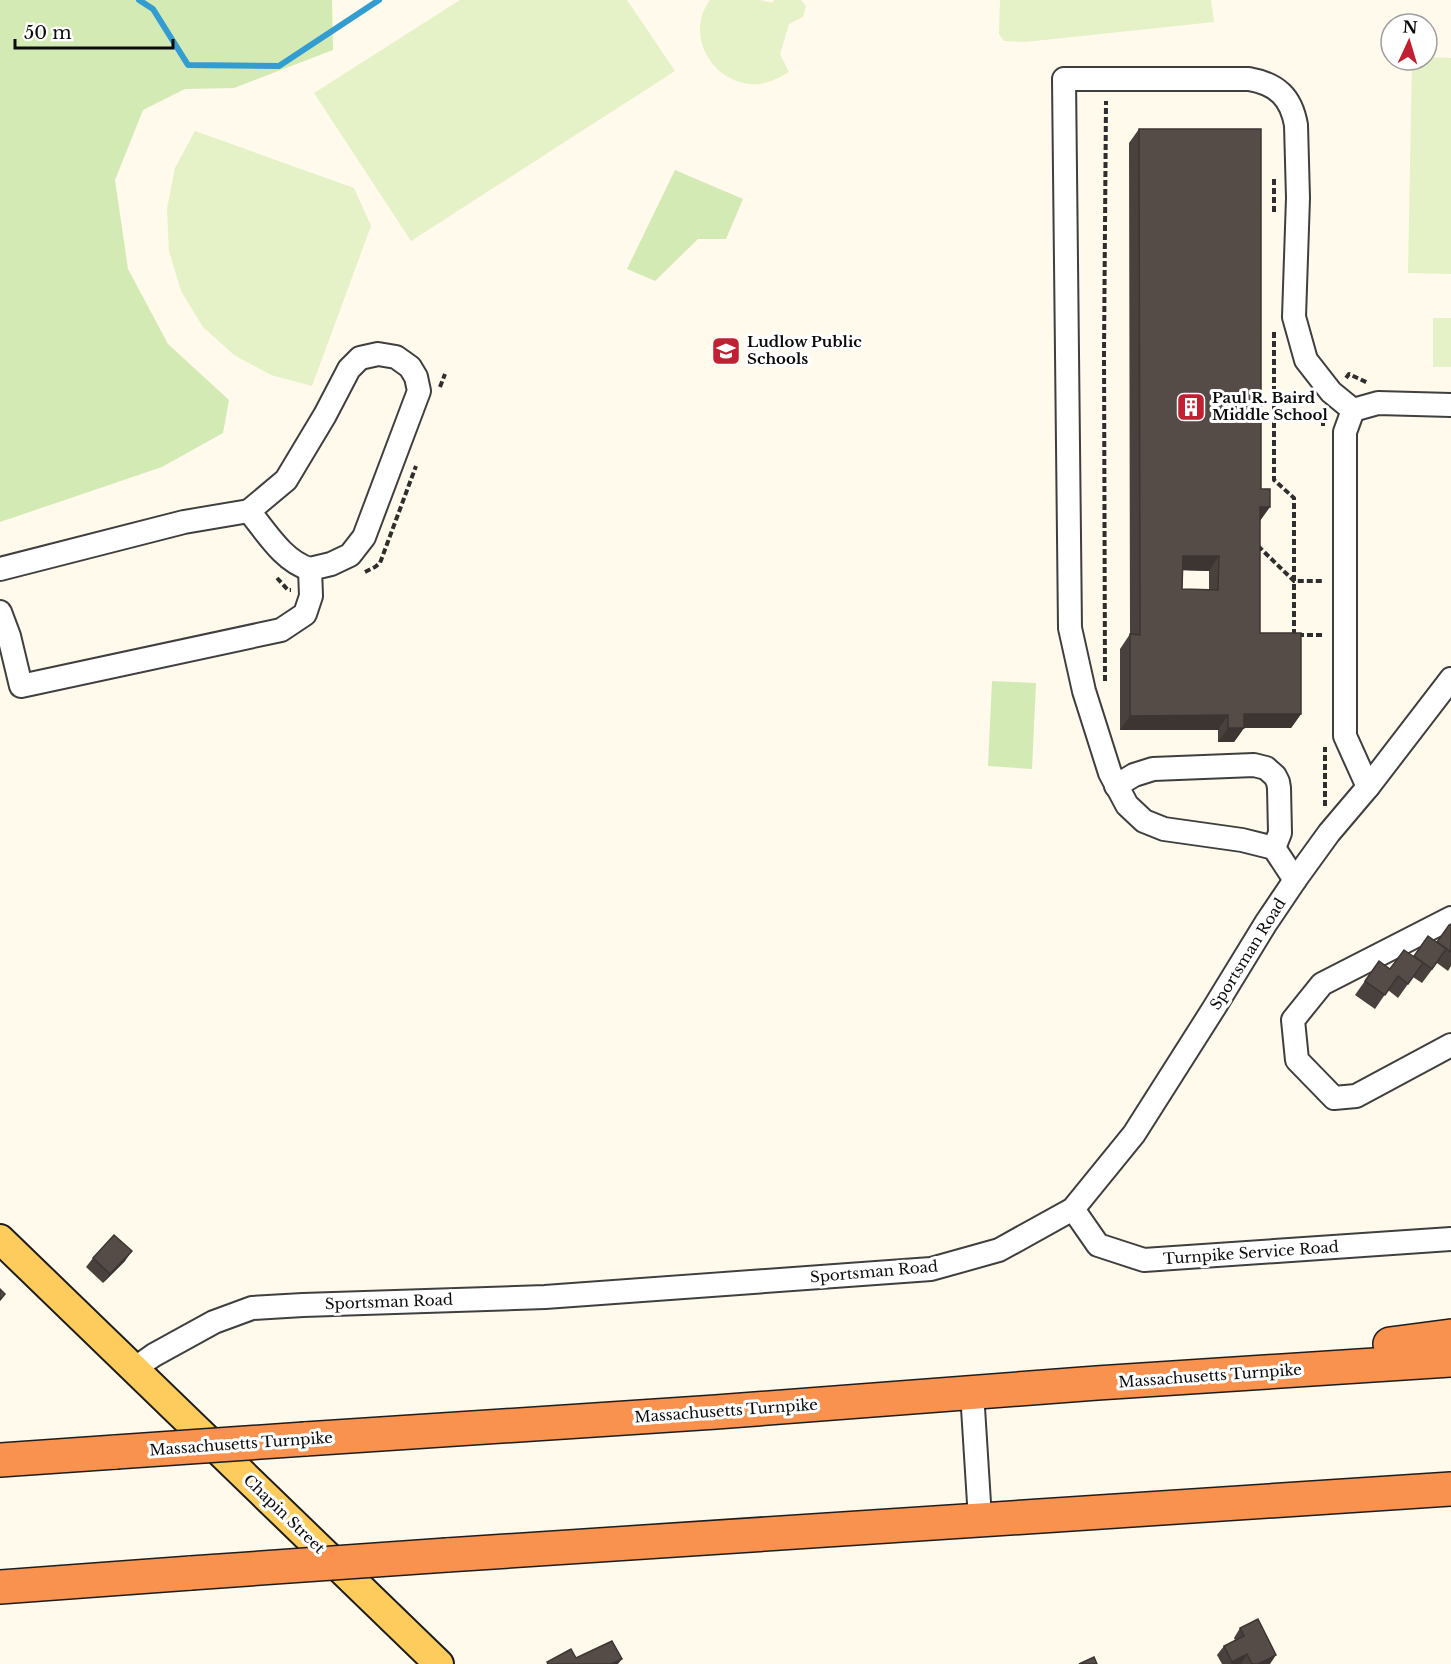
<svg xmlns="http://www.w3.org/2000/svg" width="1451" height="1664" viewBox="0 0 1451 1664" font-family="'Libre Baskerville',serif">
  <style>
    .green { fill: #d3eab4 }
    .pitch { fill: #e5f1c6 }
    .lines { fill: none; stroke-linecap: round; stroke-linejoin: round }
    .stream { stroke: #339cd1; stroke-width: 6 }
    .minor-casing { stroke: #3f3f3f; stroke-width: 26 }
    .major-casing { stroke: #1d1d1d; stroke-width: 32 }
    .highway-casing { stroke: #1d1d1d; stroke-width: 36 }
    .path { stroke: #2e2e2e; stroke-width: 4; stroke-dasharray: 6 3; stroke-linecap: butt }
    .minor { stroke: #fff; stroke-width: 22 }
    .major { stroke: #fdcc5d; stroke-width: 28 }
    .highway { stroke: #f9924f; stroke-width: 33 }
    .highway-bridge-casing { stroke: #1d1d1d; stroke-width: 36; stroke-linecap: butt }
    .highway-bridge { stroke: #f9924f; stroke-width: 33 }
    .wall { fill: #49413e; fill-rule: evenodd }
    .shaded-wall { fill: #3c3532 }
    .building { fill: #554c48; stroke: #3c3532; stroke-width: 1.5; fill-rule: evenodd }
    .labels { text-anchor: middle; stroke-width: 6; stroke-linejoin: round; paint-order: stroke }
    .poi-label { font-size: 15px; font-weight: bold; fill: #0c0c0c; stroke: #fff; text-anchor: start }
    .street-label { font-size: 15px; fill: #0c0c0c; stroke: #fff }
  </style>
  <rect width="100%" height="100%" fill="#fffaeb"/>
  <!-- green -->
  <g class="green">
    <polygon points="0,0 332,0 333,50 234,88 185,89 143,110 115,180 128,269 168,344 229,400 223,433 162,467 0,522"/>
    <polygon points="675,170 743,199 726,239 698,239 655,281 627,269"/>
    <polygon points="992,681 1036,683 1032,769 988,766"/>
  </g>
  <!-- pitch -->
  <g class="pitch">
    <polygon points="460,0 627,0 675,71 411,241 314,93"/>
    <path d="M710,0h50l12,3 2,-3h27l5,6 -3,11 -14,7 -9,30 9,18c-12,7 -25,14 -39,12 -40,-4 -65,-51 -40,-84z"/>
    <polygon points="1000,0 1211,0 1214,22 1025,42 1004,41 999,34"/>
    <polygon points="1427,57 1451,58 1451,274 1408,273 1412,60 1427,60"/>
    <polygon points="195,131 354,188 371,226 312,386 271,375 234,355 203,327 181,291 169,251 167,209 175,168"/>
    <rect x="1433" y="318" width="18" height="49"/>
  </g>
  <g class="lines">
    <!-- stream -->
    <polyline class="stream" points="139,0 153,9 188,65 279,66 379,0"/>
    <!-- minor casing -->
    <g class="minor-casing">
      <g id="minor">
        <polyline points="0,569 184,522 249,511"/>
        <path d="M0,612l9,24 12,50 260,-56 24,-16 6,-18 -1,-27c-26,-7 -44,-37 -61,-58l37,-31 39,-65 24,-46 11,-11 18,-4 18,3 14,10 6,10 3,14 -55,146 -14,18 -19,9 -21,5"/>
        <polyline points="1116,786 1134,775 1153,769 1254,765 1266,768 1275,776 1278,782 1279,788 1280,833 1274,848"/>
        <polyline points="1368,787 1345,736 1345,432 1353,410 1378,403 1451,405"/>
        <path d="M1295,880l-21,-32 -32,-8 -78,-11 -20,-8 -17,-16 -17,-32 -26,-82 -14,-63 -6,-549h185c28,5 42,18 47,46l2,73 -4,119 12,43 25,32 22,18"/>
        <polyline points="1451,918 1322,984 1293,1020 1297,1060 1334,1098 1356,1096 1451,1045"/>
        <polyline points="1073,1209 1098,1245 1144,1260 1451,1239"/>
        <polyline points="134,1369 154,1355 214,1322 252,1308 303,1305 545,1297 931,1269 999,1250 1073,1209 1134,1134 1214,1008 1266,923 1295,880 1329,833 1368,787 1451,679"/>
        <polyline points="972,1392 980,1519"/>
      </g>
    </g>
    <!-- major casing -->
    <g class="major-casing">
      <polyline id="major" points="0,1239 439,1664"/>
    </g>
    <!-- highway casing -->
    <g class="highway-casing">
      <g id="highway">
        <polyline points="1390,1344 1451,1336"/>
        <polyline points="305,1439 716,1412 1097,1383 1451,1360"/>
        <polyline points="0,1460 116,1452"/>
        <polyline points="447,1555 1451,1489"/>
        <polyline points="0,1587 191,1573"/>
      </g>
    </g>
    <!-- path -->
    <g class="path">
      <polyline points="1274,179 1274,213"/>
      <polyline points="1274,332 1274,480 1294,498 1294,635"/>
      <polyline points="1346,378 1349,374 1368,383"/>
      <polyline points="440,387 445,374"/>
      <polyline points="1323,411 1323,428"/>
      <polyline points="1258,546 1294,581 1324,581"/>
      <polyline points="365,572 375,567 380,563 416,466"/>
      <polyline points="277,578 288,590 291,590"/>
      <polyline points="1298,635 1324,635"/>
      <polyline points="1105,681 1104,352 1106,101"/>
      <polyline points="1325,806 1325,747"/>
    </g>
    <!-- minor -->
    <use href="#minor" class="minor"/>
    <!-- major -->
    <use href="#major" class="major"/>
    <!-- highway -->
    <use href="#highway" class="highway"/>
    <!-- highway-bridge casing -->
    <g class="highway-bridge-casing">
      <g id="highway-bridge">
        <polyline points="116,1452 305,1439"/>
        <polyline points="191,1573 447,1555"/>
      </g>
    </g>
    <!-- highway-bridge -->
    <use href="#highway-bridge" class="highway-bridge"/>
  </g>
  <!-- wall -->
  <g class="wall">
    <path d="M1139,129l121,392v112l41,81 -10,14h-47l-10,14h-16v-12h-98v-81l10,-15 -1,-491zM1183,570l26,1v18h-27z"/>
    <polygon points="1451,924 1451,966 1448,971 1437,963 1422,983 1413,977 1398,998 1388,990 1375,1009 1355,995 1379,961 1390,969 1413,957 1428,936 1436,942"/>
    <polygon points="93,1258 125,1261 103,1283 86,1267"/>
    <polygon points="1240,1628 1270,1664 1222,1664 1217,1655 1224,1646 1235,1640 1234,1638"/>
  </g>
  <!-- shaded-wall -->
  <g class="shaded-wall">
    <polygon points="1260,507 1270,507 1260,521"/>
    <polygon points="1183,556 1219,556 1209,571 1173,570"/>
    <polygon points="1244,714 1301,714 1291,728 1244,728 1234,742 1218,742 1228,728"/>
    <polygon points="1228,715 1218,730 1120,730 1130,716"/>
    <polygon points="132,1251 125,1261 103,1283 110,1274"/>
    <polygon points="1247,1654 1241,1664 1230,1664 1232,1662"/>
    <polygon points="1276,1655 1270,1664 1258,1664"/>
    <polygon points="622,1659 618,1664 611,1664"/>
  </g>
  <!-- building -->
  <g class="building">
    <path d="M1139,129h122v360h9v18h-10v126h41v81h-57v14h-16v-13l-98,1v-82l10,1zM1183,556h36l-1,34 -36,-1z"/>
    <polygon points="1451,924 1451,952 1437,942 1449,925"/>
    <polygon points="1428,936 1446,949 1432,969 1414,956"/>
    <polygon points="1404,950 1423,963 1408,984 1398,976 1385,995 1365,981 1379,961 1390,969"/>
    <polygon points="114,1235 132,1251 110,1274 93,1258"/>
    <polygon points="0,1289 5,1294 0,1300"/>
    <polygon points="1258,1619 1276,1655 1258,1664 1252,1664 1247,1654 1232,1662 1224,1646 1244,1636 1240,1628"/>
    <polygon points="612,1641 622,1659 611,1664 548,1664 547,1662 571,1649 576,1658"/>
    <polygon points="1094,1657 1097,1664 1079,1664"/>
  </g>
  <!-- icons -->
  <defs>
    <g id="school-square" transform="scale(1.5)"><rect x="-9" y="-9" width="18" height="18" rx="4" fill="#c02032" stroke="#fff"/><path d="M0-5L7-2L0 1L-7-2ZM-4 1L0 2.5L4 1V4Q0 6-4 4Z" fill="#fff"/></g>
    <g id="building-square" transform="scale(1.5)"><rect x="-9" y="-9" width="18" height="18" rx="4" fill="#c02032" stroke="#fff"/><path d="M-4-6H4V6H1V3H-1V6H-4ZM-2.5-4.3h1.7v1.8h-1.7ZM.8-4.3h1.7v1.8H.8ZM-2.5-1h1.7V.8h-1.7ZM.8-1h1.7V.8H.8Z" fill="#fff"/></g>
  </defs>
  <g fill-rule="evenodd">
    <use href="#school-square" x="726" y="351"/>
    <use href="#building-square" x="1191" y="407"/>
  </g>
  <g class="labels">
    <!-- poi labels -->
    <g class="poi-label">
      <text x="747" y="347">Ludlow Public<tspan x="747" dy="17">Schools</tspan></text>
      <text x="1212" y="403">Paul R. Baird<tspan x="1212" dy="17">Middle School</tspan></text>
    </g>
    <!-- street labels -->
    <g class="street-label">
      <text transform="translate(1248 954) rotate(-58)" y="5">Sportsman Road</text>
      <text transform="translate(1251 1253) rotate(-4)" y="5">Turnpike Service Road</text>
      <text transform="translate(874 1272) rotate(-5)" y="5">Sportsman Road</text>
      <text transform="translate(389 1302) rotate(-2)" y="5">Sportsman Road</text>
      <text transform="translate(1210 1376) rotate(-4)" y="5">Massachusetts Turnpike</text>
      <text transform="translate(726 1411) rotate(-4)" y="5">Massachusetts Turnpike</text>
      <text transform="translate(241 1444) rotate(-4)" y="5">Massachusetts Turnpike</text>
      <text transform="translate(284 1514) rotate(44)" y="5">Chapin Street</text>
    </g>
  </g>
  <!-- north arrow -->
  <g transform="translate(1409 42) rotate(4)"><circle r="28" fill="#ffffff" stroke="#9e9e9e" stroke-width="1.5"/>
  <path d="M0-4.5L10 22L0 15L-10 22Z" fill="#c02032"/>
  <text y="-9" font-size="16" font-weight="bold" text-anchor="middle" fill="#0c0c0c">N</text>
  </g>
  <!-- scale -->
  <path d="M15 39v9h158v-9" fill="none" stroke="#0c0c0c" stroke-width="3"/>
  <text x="24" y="39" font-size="18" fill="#0c0c0c" stroke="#ffffff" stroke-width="4.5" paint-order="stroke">50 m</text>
</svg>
